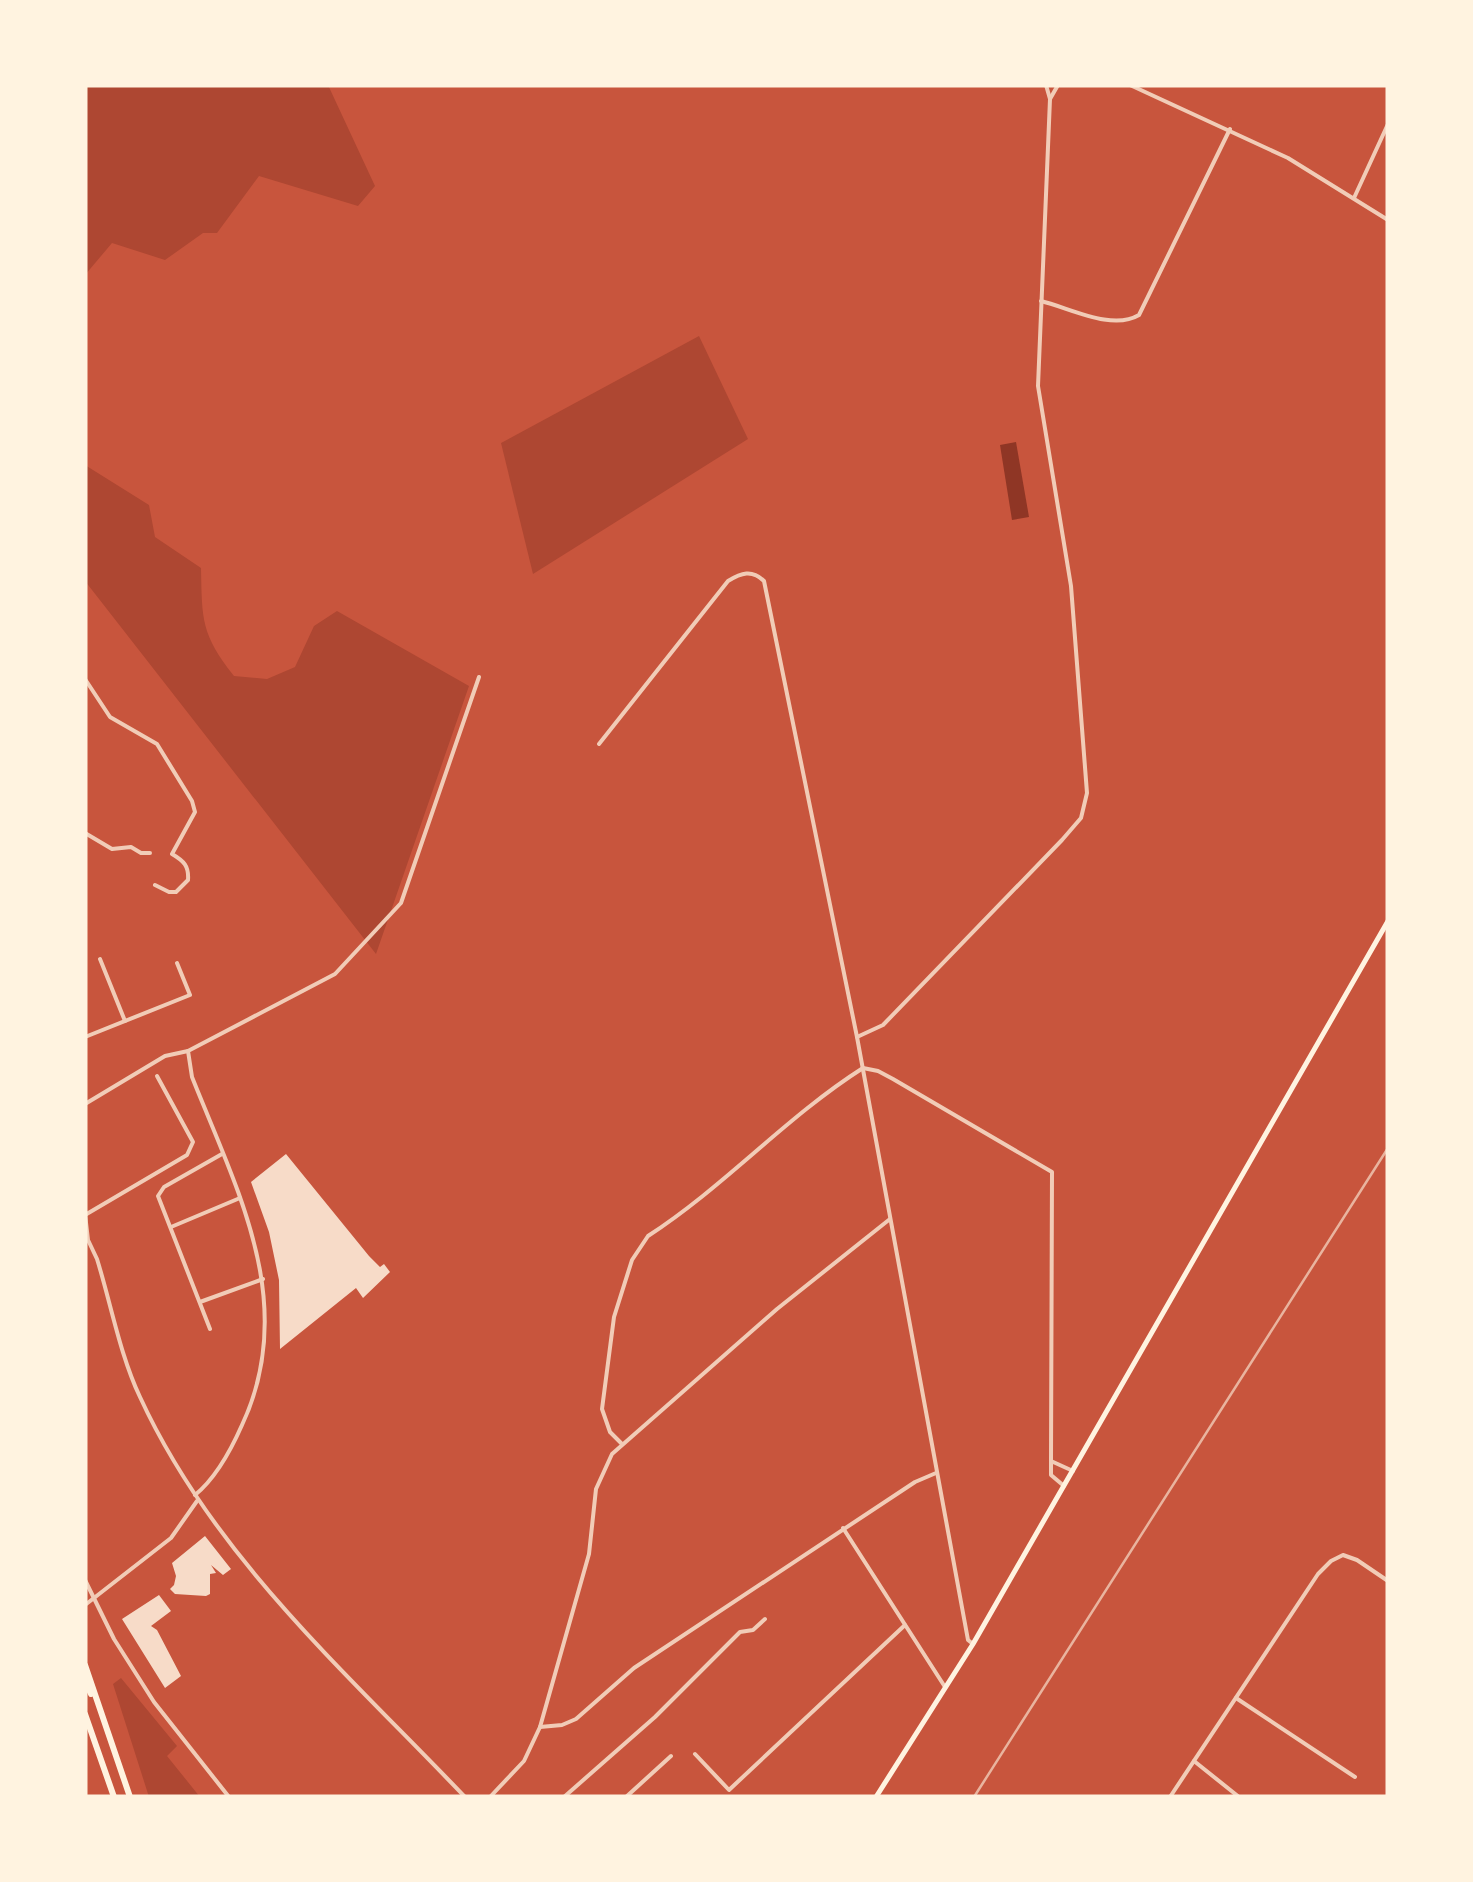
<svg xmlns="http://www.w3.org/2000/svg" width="1473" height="1882" viewBox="0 0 1473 1882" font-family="Inter,sans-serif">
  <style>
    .green { fill: #ae4732 }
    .water { fill: #8f3625 }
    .building { fill: #f7dbc8 }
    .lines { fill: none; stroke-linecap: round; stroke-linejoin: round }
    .minor { stroke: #f1ccb7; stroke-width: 4 }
    .secondary { stroke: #fff3e0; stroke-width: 5 }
    .primary { stroke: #fff3e0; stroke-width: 6 }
    .rail { stroke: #e9b49f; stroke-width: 2.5 }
  </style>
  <rect width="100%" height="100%" fill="#c8553d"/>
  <!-- green -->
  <g class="green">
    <polygon points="85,85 328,85 375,186 358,206 259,176 217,233 203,233 165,260 112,243 85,275"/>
    <polygon points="699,336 748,439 533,574 501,443"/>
    <path d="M85,465l64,40 6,32 46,31c1,52 0,66 33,108l33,3 28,-12 19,-41 23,-15 132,75 -93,268 -291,-373z"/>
    <polygon points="121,1678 177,1746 167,1756 200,1797 149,1797 113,1684"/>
  </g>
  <!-- water -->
  <polygon class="water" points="1016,442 1029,517 1012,520 1000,445"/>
  <!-- building -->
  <g class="building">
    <polygon points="286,1154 369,1256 380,1267 384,1264 390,1272 363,1298 356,1288 280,1349 279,1280 269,1232 251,1182"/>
    <polygon points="205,1536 231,1569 223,1575 211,1565 216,1573 210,1574 210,1594 206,1596 175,1594 170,1589 174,1585 176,1576 172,1563"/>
    <polygon points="159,1595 171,1611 151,1626 157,1630 181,1676 165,1688 122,1619"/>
  </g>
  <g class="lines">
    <!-- minor -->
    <g class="minor">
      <polyline points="1130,85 1288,158 1388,220"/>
      <polyline points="1050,99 1058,85"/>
      <polyline points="1354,198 1388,124"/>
      <path d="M1041,301c29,7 71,30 98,14l91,-186"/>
      <polyline points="85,647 85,656"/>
      <path d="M85,679l25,38 47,27 35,57 3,11 -23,42c12,7 17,12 16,26l-12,12h-7l-14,-7"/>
      <path d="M599,744l129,-163c13,-8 24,-12 36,0l93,456 111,603 5,4"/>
      <polyline points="85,833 112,849 131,847 141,853 150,853"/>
      <polyline points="100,959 125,1021"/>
      <polyline points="85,1037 190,995 177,963"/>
      <polyline points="857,1037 883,1025 1062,840 1081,818 1087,793 1071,586 1038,386 1050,99 1046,85"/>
      <path d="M188,1051l4,26c45,113 107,227 50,348 -11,25 -26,53 -47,70"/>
      <polyline points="85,1104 165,1056 188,1051 335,974 401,903 479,677"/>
      <path d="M85,1214l3,26 9,19c14,45 23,96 43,138 73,159 207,276 325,400"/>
      <polyline points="85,1215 187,1155 193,1142 157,1076"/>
      <polyline points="171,1227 240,1198"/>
      <polyline points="200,1302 263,1279"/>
      <polyline points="210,1329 158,1196 164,1187 222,1154"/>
      <path d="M621,1443l-11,-11 -8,-23 12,-92 18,-57 16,-24c77,-50 138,-119 215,-168l15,3 15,8 159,93 -1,289"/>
      <polyline points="1064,1486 1051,1475 1051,1461 1073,1471"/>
      <polyline points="843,1528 945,1687"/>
      <polyline points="85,1580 114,1639 154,1702 229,1797"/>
      <polyline points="85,1605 171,1538 197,1501"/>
      <polyline points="1236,1698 1355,1777"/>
      <polyline points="540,1727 562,1725 576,1719 634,1668 915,1482 936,1473"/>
      <polyline points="695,1754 729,1790 905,1625"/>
      <polyline points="1194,1761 1239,1797"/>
      <polyline points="490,1797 524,1761 540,1727 589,1554 596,1489 612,1454 777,1309 890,1219"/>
      <polyline points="564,1797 655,1717 740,1632 753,1630 765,1619"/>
      <polyline points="626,1797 671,1756"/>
      <polyline points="1170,1797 1318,1574 1331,1561 1343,1555 1357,1560 1388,1581"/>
    </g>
    <!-- secondary -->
    <polyline class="secondary" points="876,1797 973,1644 1388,921"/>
    <!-- primary -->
    <g class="primary">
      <polyline points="85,1665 130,1797"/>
      <polyline points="85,1681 91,1694"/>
      <polyline points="85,1714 114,1797"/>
    </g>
    <!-- rail -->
    <polyline class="rail" points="974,1797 1388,1148"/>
  </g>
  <!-- border -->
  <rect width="1473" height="1882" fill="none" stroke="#fff3e0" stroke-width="175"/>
</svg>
